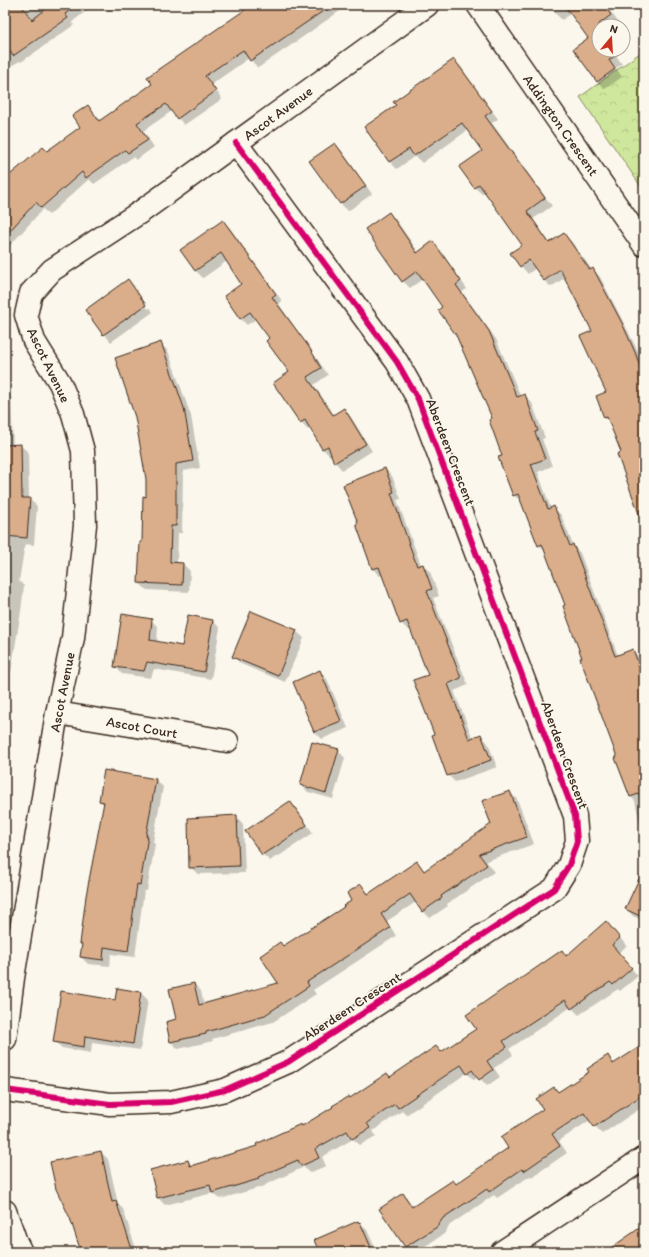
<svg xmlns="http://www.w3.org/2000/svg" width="649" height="1257" viewBox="0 0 649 1257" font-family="Itim,sans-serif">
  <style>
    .forest { fill: url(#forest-crowns); stroke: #85885e }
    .shadow { fill: #0003 }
    .building { fill: #daae8b; stroke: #3b2a1e }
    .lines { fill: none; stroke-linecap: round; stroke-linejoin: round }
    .minor-casing { stroke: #3b2a1e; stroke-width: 25 }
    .minor { stroke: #fbf7ec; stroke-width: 22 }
    .cycleway-casing { stroke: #fbf7ec; stroke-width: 8 }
    .cycleway { stroke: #d6006c; stroke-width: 6 }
    .labels { text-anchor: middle; stroke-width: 3.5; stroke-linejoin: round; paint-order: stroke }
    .street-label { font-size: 14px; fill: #3b2a1e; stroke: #fbf7ec }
  </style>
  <defs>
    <pattern id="forest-crowns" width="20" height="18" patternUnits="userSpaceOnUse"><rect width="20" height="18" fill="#cfe79d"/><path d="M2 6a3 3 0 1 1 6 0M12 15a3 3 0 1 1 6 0" fill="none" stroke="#b3c687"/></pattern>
  </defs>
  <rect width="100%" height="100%" fill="#fbf7ec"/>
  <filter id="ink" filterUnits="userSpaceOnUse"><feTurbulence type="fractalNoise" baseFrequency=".025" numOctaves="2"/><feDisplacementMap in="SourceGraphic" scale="8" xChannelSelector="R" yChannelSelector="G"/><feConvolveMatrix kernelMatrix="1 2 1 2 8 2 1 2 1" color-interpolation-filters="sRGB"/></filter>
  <g filter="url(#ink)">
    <!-- forest -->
    <polygon class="forest" points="644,50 644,191 580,97"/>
    <!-- shadow -->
    <g class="shadow">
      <polygon points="5,5 94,5 72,22 74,25 21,62 20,61 5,69"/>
      <polygon points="103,5 119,5 109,12"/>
      <polygon points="243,5 347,5 343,7 344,8 297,41 258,68 249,58 212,84 222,99 184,125 172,111 143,131 154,147 136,160 133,157 94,184 89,179 49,215 43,209 5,251 5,180 82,127 88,106 101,121 153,84 247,10"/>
      <polygon points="549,5 606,5 618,22 613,26 599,26 599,50 612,50 622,64 616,68 622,77 605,89 598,82 574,49 590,38 571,13 562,20 555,13"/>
      <polygon points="454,60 461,67 498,119 492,123 552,206 533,219 550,243 563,234 571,241 592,270 593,269 600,277 628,331 642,360 644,366 644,524 618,454 622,453 610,423 605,417 607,393 594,331 566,277 551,287 544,280 536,268 528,274 521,266 512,253 523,245 485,192 482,194 474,187 483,151 468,130 422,163 415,156 397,169 390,162 366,127 397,105"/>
      <polygon points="335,144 342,151 372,194 348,211 341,204 310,161"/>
      <polygon points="389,213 396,220 419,253 433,243 440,250 467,289 462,292 496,339 521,397 525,395 532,403 545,438 542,439 552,466 538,472 551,509 554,508 561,515 573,545 580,553 618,656 633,651 640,658 644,669 644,843 635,801 631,797 619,757 566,606 546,552 539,545 522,502 521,502 514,495 494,419 457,334 443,307 423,279 410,288 403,281"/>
      <polygon points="223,221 230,228 282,301 279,304 315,356 328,375 314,385 334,415 344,409 351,417 372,451 342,470 335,462 332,455 330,456 323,449 311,428 308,430 301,423 274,383 291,372 271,339 256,319 247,325 240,318 243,284 227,261 203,278 196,271 182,251"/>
      <polygon points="128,280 135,287 132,287 148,309 150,308 153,312 111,342 104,334 86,310"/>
      <polygon points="160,343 168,351 191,416 200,468 183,471 182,533 178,533 177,563 183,564 190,571 189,592 147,590 139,583 141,543 143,543"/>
      <polygon points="5,390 11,396 13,445 20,445 28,452 29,499 37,506 34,545 25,544 19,581 24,586 21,611 11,672 7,671 5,683"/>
      <polygon points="385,469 392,476 401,499 397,500 421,565 423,565 430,572 439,596 433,598 468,685 454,691 473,739 481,735 488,743 497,767 455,782 448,775 435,735 429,675 411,629 408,630 401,623 383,575 380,576 373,569 359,524"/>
      <polygon points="151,620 158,627 157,642 183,647 213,621 220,628 211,679 154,669 151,678 122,674 115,666"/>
      <polygon points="296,631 304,638 285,682 241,664 233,656"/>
      <polygon points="320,672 327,679 348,728 322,739 315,732 294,683"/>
      <polygon points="338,750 345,758 333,799 308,792 301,785"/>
      <polygon points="155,779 163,787 153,842 155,844 147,891 144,891 135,957 111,954 110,966 88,964 81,957 104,805 100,801"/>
      <polygon points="510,792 517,799 534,844 486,861 494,872 447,904 448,906 430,918 423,911 416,902 387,921 396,936 313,990 316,994 273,1022 212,1039 213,1041 178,1049 171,1042 167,1022 178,1020 194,984 201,991 204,1005 280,983 284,947 345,907 353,901 361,885 369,894 416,862 425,871 492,824"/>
      <polygon points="290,802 297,809 313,833 279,856 278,855 270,861 262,854"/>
      <polygon points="236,816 243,824 245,873 198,874 190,867"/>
      <polygon points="644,870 644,921 633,916 626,909"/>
      <polygon points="613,930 627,946 618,953 638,976 620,991 618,989 579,1015 571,1007 509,1049 513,1055 494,1068 500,1077 487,1086 479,1077 474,1080 467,1073 406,1115 402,1111 373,1131 376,1136 360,1145 353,1139 322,1157 326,1166 309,1173 304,1167 265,1185 265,1186 220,1199 213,1193 165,1205 158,1198 188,1161 193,1166 259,1147 301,1125 303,1126 350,1099 387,1074 391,1077 436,1047 442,1053 477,1029 510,987 562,952 567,956"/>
      <polygon points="118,989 141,993 148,1000 140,1050 92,1043 91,1053 62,1048 54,1041 116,1001"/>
      <polygon points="644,1045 644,1106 602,1134 590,1120 559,1141 567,1153 532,1177 530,1176 497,1198 494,1195 450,1225 444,1234 416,1252 411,1252 406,1247 381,1209 403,1194 414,1207 457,1185 509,1148 545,1109 554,1088 559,1093 590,1073 608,1056 615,1064"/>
      <polygon points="101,1152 108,1159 118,1204 123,1209 137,1252 82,1252"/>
      <polygon points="360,1223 367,1230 377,1252 321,1252"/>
    </g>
    <!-- building -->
    <g class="building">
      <polygon points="5,5 21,5 32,20 51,5 77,5 65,14 68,18 13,56 5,44"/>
      <polygon points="252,5 332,5 250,61 243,50 205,76 216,91 177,119 166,104 137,123 148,140 128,153 125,150 86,178 82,172 41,208 36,202 5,236 5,179 43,147 47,151 80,127 72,116 88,105 99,121 152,84 147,77"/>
      <polygon points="564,5 604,5 611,15 599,24 599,50 624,50 609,60 615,69 597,82 573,49 588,38"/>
      <polygon points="454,59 492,111 485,116 545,198 527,211 549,243 564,233 590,270 593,268 622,323 635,352 644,378 644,522 642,522 617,454 621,452 607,417 604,418 596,396 606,392 580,336 592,331 560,269 544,281 529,260 520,267 510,253 522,245 479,184 474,188 459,167 482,151 462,123 414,156 409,149 389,162 364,127 396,105 393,102"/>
      <polygon points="335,143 366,186 340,204 309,161"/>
      <polygon points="389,212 417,253 433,241 461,281 456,285 489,331 517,397 525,394 538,431 535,432 545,459 531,464 548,509 554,506 570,546 573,544 615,656 633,649 644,680 644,792 630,797 615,758 617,757 580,658 582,658 563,606 565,605 542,544 538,546 518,494 513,496 498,457 502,456 489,420 492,418 456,335 438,310 442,307 417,271 402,282 365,229"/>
      <polygon points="223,220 276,294 272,297 309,347 321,368 307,377 333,415 344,408 366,444 334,463 328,446 322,449 305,420 300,423 273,383 289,372 266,341 269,338 250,312 240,319 224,296 241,284 221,253 195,271 180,250"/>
      <polygon points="128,279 146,305 103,335 85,310"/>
      <polygon points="161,342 184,408 193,461 176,464 176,526 171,526 170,562 183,563 182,585 138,583 140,542 142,542 143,496 146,497 146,479 135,417 115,358"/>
      <polygon points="21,444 22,498 30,498 27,538 5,536 5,445"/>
      <polygon points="385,468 394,492 391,493 417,566 423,564 432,589 427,591 461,678 448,684 469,739 481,734 491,760 447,776 432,735 434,734 413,680 428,675 407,621 400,624 379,567 372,569 356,524 358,523 343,485"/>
      <polygon points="251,611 297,630 278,676 232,657"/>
      <polygon points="122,614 152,619 150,640 182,646 188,615 213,620 204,672 147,662 144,671 114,667"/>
      <polygon points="320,670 341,721 314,732 293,682"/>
      <polygon points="312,742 339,749 326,793 300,785"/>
      <polygon points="104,770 156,779 146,836 148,836 140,885 137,884 128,951 104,947 103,960 80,957 82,944 80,944 86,896 104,802 99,801"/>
      <polygon points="510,791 527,837 479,854 487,865 441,896 442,898 422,912 410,894 381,914 390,928 307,982 309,986 265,1015 206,1032 206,1034 170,1042 166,1022 176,1019 169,989 194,983 199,1005 278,983 260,956 280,942 283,946 344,907 343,906 351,901 347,893 361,884 368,894 417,861 424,871 491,824 482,801"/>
      <polygon points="290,801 307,825 271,850 271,849 262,855 245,831"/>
      <polygon points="237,815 239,866 189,868 188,818"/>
      <polygon points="644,868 644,918 625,909"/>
      <polygon points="606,921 620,938 612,945 632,968 613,985 610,982 571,1009 565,1000 503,1041 507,1047 487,1061 493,1070 479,1080 472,1070 467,1074 461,1065 398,1108 395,1104 367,1123 370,1128 352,1139 347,1131 315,1149 319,1158 301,1166 298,1160 258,1177 259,1179 212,1193 210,1185 157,1198 150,1170 188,1160 190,1166 257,1146 256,1144 301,1124 302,1126 333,1107 332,1106 349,1096 350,1098 387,1073 390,1077 436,1046 441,1052 476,1029 466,1015 509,985 510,986 562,950 566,956"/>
      <polygon points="117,988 141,992 133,1044 85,1036 84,1047 53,1042 61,991 115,1000"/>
      <polygon points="644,1044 644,1094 594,1127 584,1113 552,1134 560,1146 524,1171 522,1169 489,1192 487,1189 443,1218 437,1227 405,1247 379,1209 403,1193 412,1207 453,1180 456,1184 508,1148 501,1137 543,1109 536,1099 554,1087 558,1092 589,1072 587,1069 608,1055 613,1064"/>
      <polygon points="101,1151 112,1202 116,1201 131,1246 114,1252 81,1252 70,1218 56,1189 50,1162"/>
      <polygon points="358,1221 359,1223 360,1222 373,1252 319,1252 314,1240"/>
      <polygon points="644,1225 644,1252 605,1252"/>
    </g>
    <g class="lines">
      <!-- minor casing -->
      <g class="minor-casing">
        <g id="minor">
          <polyline points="478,5 644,245"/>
          <polyline points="57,713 227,741"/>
          <polyline points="5,1039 13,978 57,713 73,638 85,525 83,451 73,414 60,383 34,341 26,315 31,293 52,270 142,211 427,5"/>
          <polyline points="5,1090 110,1104 171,1102 225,1090 288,1062 554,889 569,865 577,841 575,816 418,399 397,362 236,143"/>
          <polyline points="5,1211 16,1242 21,1252"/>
          <polyline points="502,1252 644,1158"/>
        </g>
      </g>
      <!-- minor -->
      <use href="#minor" class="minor"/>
      <!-- cycleway casing -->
      <g class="cycleway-casing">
        <polyline id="cycleway" points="5,1090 110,1104 171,1102 225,1090 288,1062 554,889 569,865 577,841 575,816 418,399 397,362 236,143"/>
      </g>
      <!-- cycleway -->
      <use href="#cycleway" class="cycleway"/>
    </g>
  </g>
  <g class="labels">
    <!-- street labels -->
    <g class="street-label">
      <text transform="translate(278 113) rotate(-36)" y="5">Ascot Avenue</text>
      <text transform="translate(561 125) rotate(55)" y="5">Addington Crescent</text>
      <text transform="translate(49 365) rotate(64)" y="5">Ascot Avenue</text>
      <text transform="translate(451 452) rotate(69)" y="5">Aberdeen Crescent</text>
      <text transform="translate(62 692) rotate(-79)" y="5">Ascot Avenue</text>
      <text transform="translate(142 727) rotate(10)" y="5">Ascot Court</text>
      <text transform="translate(565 755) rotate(70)" y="5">Aberdeen Crescent</text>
      <text transform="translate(352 1006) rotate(-33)" y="5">Aberdeen Crescent</text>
    </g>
  </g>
  <!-- margin -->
  <rect width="649" height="1257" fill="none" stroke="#fbf7ec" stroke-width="20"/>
  <rect x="10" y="10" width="629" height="1237" fill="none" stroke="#3b2a1e" stroke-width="1.5" filter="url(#ink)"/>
  <!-- north arrow -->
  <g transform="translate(611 38) rotate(18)"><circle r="19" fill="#fbf7ec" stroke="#aea59a"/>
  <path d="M0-3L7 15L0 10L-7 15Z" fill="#c8321e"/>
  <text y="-6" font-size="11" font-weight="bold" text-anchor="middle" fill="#3b2a1e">N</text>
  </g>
</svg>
